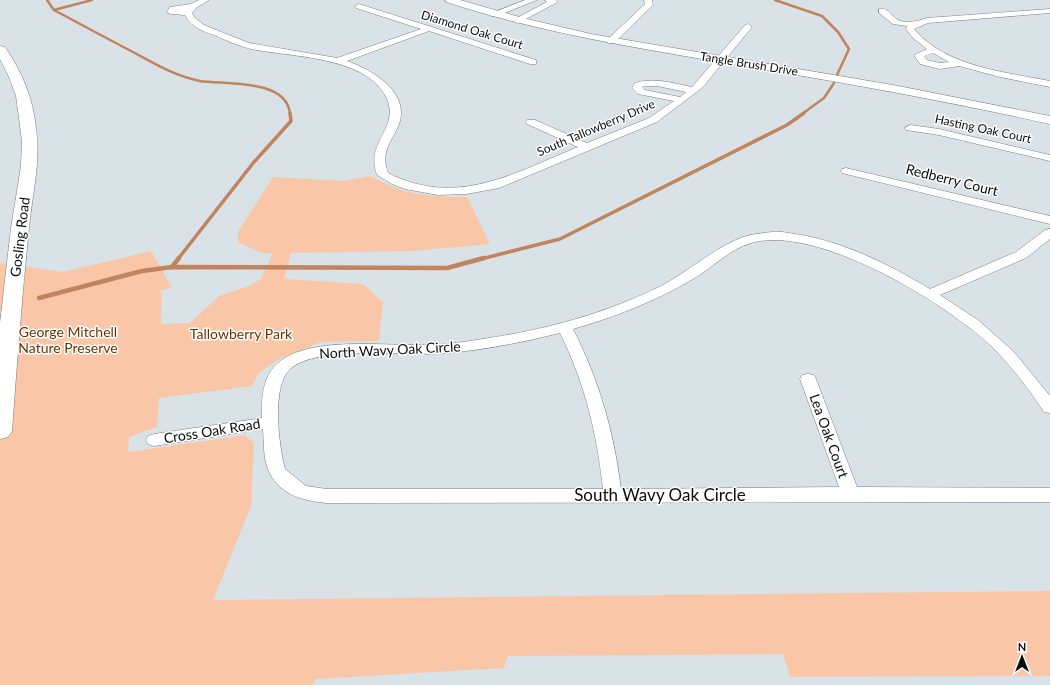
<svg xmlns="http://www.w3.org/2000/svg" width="1050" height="685" viewBox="0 0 1050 685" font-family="Lato,sans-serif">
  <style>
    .green { fill: #f9c7a8 }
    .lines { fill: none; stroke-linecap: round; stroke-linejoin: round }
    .stream-far2 { stroke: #c0845f; stroke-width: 2.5 }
    .stream-far1 { stroke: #c0845f; stroke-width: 3.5 }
    .stream { stroke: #c0845f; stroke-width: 4.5 }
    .minor-casing { stroke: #788084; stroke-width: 1 }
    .tertiary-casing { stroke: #788084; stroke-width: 1 }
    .secondary-casing { stroke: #788084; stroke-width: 1 }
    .minor { fill: #fff; fill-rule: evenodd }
    .tertiary { fill: #fff; fill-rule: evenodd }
    .secondary { fill: #fff; fill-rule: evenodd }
    .labels { text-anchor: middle; stroke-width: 3; stroke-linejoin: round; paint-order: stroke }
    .far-street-label { font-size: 12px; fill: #090c0d; stroke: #fff }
    .street-label { font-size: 14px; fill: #090c0d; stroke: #fff }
    .park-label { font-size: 14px; fill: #693202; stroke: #fff }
    .near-street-label { font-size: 17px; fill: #090c0d; stroke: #fff }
  </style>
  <rect width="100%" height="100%" fill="#d9e2e6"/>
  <!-- green -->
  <path class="green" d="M371,176c32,19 59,21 96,21l23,47 -78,7 -121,2 -7,26 79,5 20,18 -4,39 -58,1 -44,18 -18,13 -7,13 -93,12 -2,29 -28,10 -1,15 117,-17 9,8 -3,63 -38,94 837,-9v85l-260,1 -7,-23 -275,2 -4,12 -188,11 -4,6h-312v-422l63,9 88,-21 21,37 -12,3 2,5 -1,28 29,-1 29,-27 30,-10 12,-7 12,-26h-12l-23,-11v-10l35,-55 71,4z"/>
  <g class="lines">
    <!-- stream-far2 -->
    <g class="stream-far2">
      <path d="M47,0l7,10c26,14 52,28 79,42 22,12 42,24 67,29 24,4 87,-3 90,33"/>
      <polyline points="775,0 822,16 838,32 849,49 837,75"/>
      <polyline points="54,10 92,0"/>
      <polyline points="802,114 824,98 834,83"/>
    </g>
    <!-- stream-far1 -->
    <g class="stream-far1">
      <polyline points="178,259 254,162 291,121 290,113"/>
      <polyline points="481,259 560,239 787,125 804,113"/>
    </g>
    <!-- stream -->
    <g class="stream">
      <polyline points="172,267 179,258"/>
      <polyline points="39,298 142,271 172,267 447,268 484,258"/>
    </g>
    <!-- minor casing -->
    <g class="minor-casing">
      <g id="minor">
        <path d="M199,0h10l-13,8 -4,5 3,5 9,7 45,18 88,15 84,-29 -65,-21 -1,-2 4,-2 177,56v4h-6l-101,-33 -82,30c23,8 61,29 53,60 -6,20 -21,28 -12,52 69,35 126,0 190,-26l-51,-23 -1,-2 1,-2h8l52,23 62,-25 25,-17 -36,-7 -6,-6 3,-5c19,-6 37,0 57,4l53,-62 3,-1 4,3 -49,60 -46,35 -158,66 -32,6 -29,1 -33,-6 -13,-5 -15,-9c-13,-34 26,-48 8,-80 -22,-39 -95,-38 -134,-46 -13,-3 -25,-9 -37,-14 -12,-4 -23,-8 -29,-20l-14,-1 -4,-2 3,-5 21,-3zM645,86h12l29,6 -6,5 -35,-7 -3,-3z"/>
        <polygon points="525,0 537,0 497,16 491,16 490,14"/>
        <polygon points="545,0 556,0 558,2 520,22 517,23 513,20 547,2"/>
        <polygon points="644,0 652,0 653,5 614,43 608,43 608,39 645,4"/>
        <path d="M879,9c9,-2 12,7 19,11 9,4 20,1 29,-2l123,-9v4l-122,10 -14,6c32,38 91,43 136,52v6l-50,-10 -41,-11 -19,3 -20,-5 -6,-9 13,-6 -14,-11 -7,-9 1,-3 -14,-2 -14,-11zM933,53l16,9h1l-10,1 -13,-3 -3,-4z"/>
        <polygon points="910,125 939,129 1050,155 1050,161 939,135 906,130 905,128"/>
        <polygon points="846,168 1050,216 1050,224 842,173 840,171 842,169"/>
        <path d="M1050,229v10l-24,19 -86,37 38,25 36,32 36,44v17l-6,-1c-16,-24 -34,-48 -55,-68 -47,-43 -173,-120 -238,-101 -21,6 -39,25 -58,36 -37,22 -78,38 -120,50 26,51 41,103 48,160l218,-2 -39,-108 2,-4 6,-1 6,1 2,4 41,108 193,1v14l-723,1c-24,-2 -50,-9 -59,-34 -5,-12 -4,-28 -5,-40l-109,17 -6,-2 -2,-4 2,-4 6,-2 108,-16c-1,-20 1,-43 17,-56 32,-26 105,-16 144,-17 20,0 40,-3 60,-6 61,-9 121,-25 176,-52 28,-14 56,-40 84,-50 9,-3 20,-4 30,-5 7,-1 15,1 22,2 48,7 95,31 135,55l86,-37 29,-22zM560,333c25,50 37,101 43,156h-276l-21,-3 -21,-17c-6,-22 -14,-83 5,-100 28,-25 118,-12 157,-16 38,-3 76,-11 113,-20z"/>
      </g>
    </g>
    <!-- tertiary casing -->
    <g class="tertiary-casing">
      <path id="tertiary" d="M445,0h15l63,18 68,16 302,51 157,31v8c-104,-23 -209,-42 -313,-59 -99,-17 -196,-32 -291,-63z"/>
    </g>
    <!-- secondary casing -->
    <g class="secondary-casing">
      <path id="secondary" d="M0,46l5,1c17,25 28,51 31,81 5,34 -4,67 -7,100 -7,67 -12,135 -17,203l-4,6 -8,2v-116l11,-95 10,-62 1,-25 -6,-45 -7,-19 -9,-18z"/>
    </g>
    <!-- minor -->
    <use href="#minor" class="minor"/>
    <!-- tertiary -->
    <use href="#tertiary" class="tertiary"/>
    <!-- secondary -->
    <use href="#secondary" class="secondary"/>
  </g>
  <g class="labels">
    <!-- far-street labels -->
    <g class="far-street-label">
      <text transform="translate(472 30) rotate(17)" y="4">Diamond Oak Court</text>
      <text transform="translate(749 64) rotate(9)" y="4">Tangle Brush Drive</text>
      <text transform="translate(596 128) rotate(-23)" y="4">South Tallowberry Drive</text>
      <text transform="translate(983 129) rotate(12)" y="4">Hasting Oak Court</text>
    </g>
    <!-- street labels -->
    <g class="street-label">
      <text transform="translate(952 180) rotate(14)" y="5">Redberry Court</text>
      <text transform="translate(20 237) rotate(-83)" y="5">Gosling Road</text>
      <text transform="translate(390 350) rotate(-3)" y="5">North Wavy Oak Circle</text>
      <text transform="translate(212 431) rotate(-9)" y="5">Cross Oak Road</text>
      <text transform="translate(829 436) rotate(70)" y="5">Lea Oak Court</text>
    </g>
    <!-- park labels -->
    <g class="park-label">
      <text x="68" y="337">George Mitchell<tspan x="68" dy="16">Nature Preserve</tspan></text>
      <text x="241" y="339">Tallowberry Park</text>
    </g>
    <!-- near-street labels -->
    <g class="near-street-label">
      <text x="660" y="501">South Wavy Oak Circle</text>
    </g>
  </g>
  <!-- north arrow -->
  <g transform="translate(1022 657)" stroke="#ffffff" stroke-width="3" paint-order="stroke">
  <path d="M0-3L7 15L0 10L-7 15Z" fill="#090c0d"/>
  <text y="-6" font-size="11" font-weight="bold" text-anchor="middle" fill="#090c0d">N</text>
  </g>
</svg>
